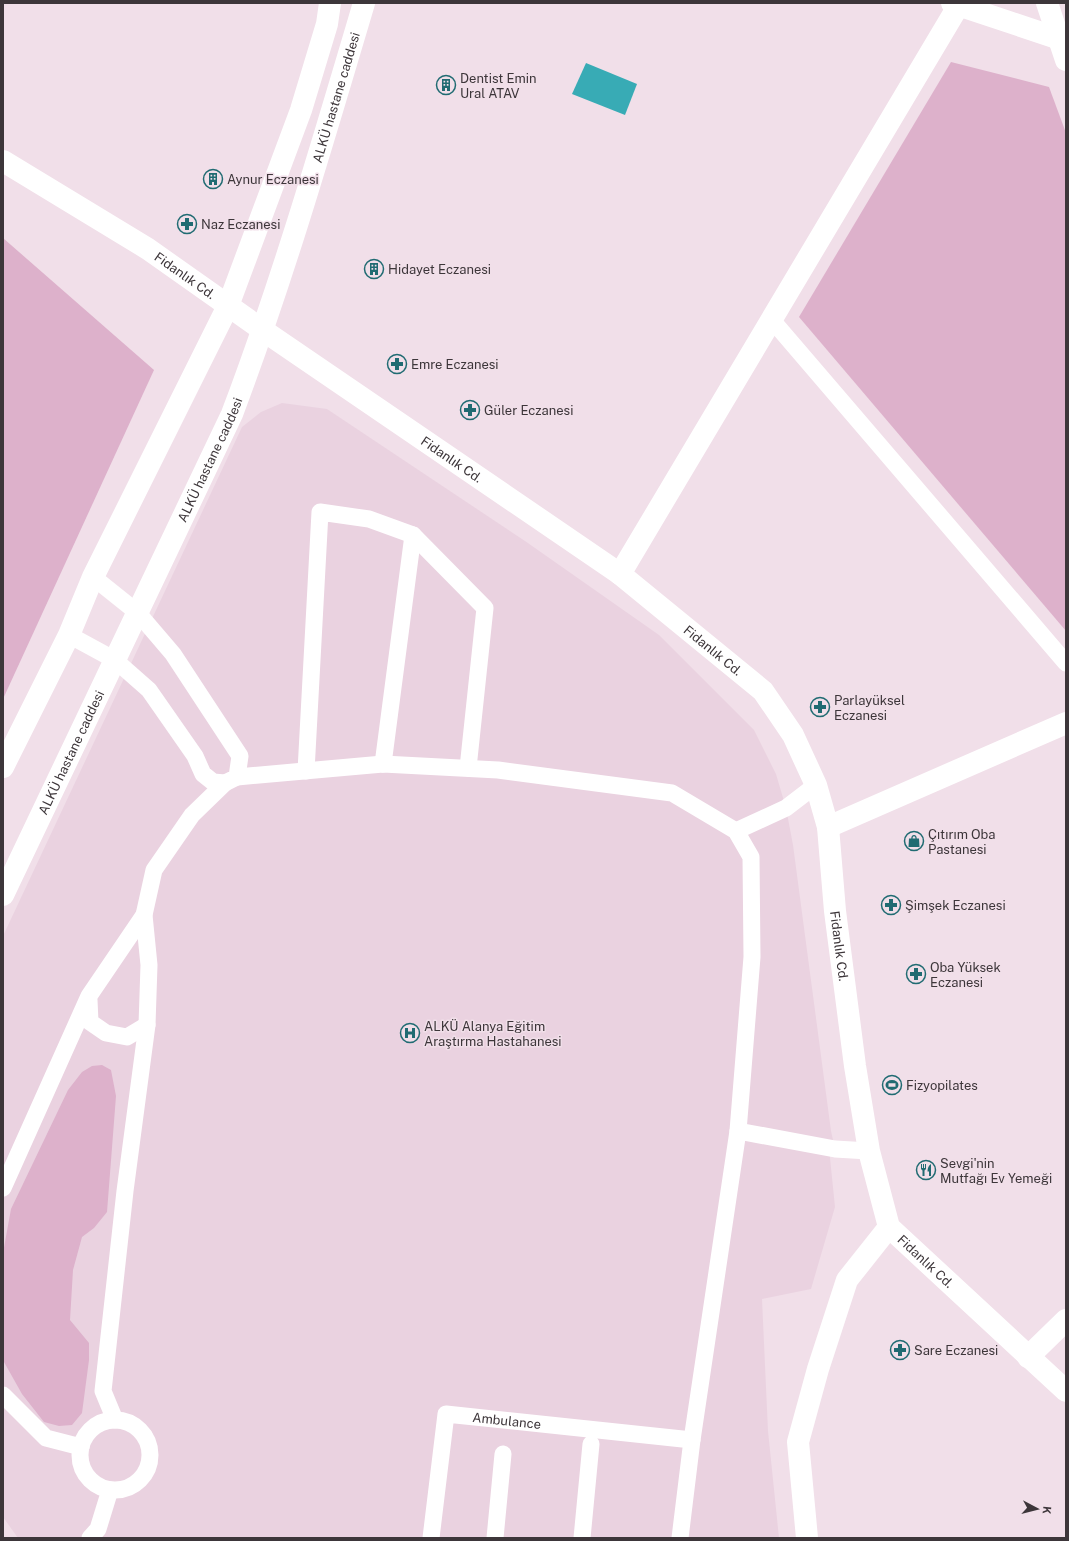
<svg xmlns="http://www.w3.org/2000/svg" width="1069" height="1541" viewBox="0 0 1069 1541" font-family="'Public Sans',sans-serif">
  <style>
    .built { fill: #ead2e0 }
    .green { fill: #ddb1cb }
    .water { fill: #38abb5 }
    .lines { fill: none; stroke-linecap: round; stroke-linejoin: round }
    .lane { stroke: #fff; stroke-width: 17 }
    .street { stroke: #fff; stroke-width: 22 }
    .secondary { stroke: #fff; stroke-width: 22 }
    .labels { text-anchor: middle; stroke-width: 3; stroke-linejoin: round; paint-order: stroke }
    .poi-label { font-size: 13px; fill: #3d363a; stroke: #f1dfe9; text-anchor: start }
    .street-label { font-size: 13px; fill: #3d363a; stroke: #f1dfe9 }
  </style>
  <rect width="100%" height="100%" fill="#f1dfe9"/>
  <!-- built -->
  <polygon class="built" points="282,403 327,409 525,541 659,635 754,730 776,774 786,808 793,845 831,1131 835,1149 829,1148 835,1207 811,1289 762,1299 768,1431 779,1538 18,1538 3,1517 3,936 242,427 261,412"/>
  <!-- green -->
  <g class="green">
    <polygon points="951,62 1049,87 1066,133 1066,631 799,317"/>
    <polygon points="3,238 154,370 3,699"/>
    <polygon points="102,1065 111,1070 116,1096 107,1212 94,1228 82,1237 73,1270 70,1320 89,1343 89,1360 82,1413 72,1425 59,1426 44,1422 22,1394 4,1362 3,1253 11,1209 68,1090 82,1072 92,1066"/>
  </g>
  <!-- water -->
  <polygon class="water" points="586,63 637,84 625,115 572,94"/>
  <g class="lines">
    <!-- lane -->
    <g class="lane">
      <polyline points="772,320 1066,663"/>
      <polyline points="69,635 115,660 149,690 195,756 203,774 213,782 225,783 237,777 240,756 173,654 138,613 93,577"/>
      <polyline points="383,764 413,535"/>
      <polyline points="306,771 320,512 369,519 413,535 485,608 468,768"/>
      <polyline points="237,777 383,764 498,770 672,793 736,831 751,857 752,957 738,1131 692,1440 680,1538"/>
      <polyline points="736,831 786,808 816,785"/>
      <polyline points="89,1000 90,1022 106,1033 127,1037 147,1025"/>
      <polyline points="738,1131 835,1149 869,1151"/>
      <polyline points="3,1188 89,996 144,915"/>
      <polyline points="3,1395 46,1438 81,1447"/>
      <polyline points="115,1420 103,1391 125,1191 147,1025 149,965 144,915 154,870 192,815 225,783"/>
      <circle cx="115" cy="1455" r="35"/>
      <polyline points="90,1538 98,1529 110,1490"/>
      <path id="s1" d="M431,1538l15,-124 246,26"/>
      <polyline points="495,1538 503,1454"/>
      <polyline points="582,1538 591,1444"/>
    </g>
    <!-- street -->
    <g class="street">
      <polyline points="952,3 1066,41"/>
      <polyline points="1047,3 1066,60"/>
      <path id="s2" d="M3,161l145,88 116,82 356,243 143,117 30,44 23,50 12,42 7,84 20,155 14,85 20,76 177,164"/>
      <polyline points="620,574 960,3"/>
      <polyline points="3,767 69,635 93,577 228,306 301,110 327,24 330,3"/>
      <polyline points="828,827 1066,723"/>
      <path id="s3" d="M3,895l229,-481c51,-135 91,-273 132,-411"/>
      <polyline points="1028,1357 1066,1320"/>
    </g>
    <!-- secondary -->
    <polyline class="secondary" points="807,1538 798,1442 818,1369 847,1280 889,1227"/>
  </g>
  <!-- icons -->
  <defs>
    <g id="building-ring" transform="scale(1)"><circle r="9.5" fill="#f1dfe9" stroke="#206b72" stroke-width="1.5"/><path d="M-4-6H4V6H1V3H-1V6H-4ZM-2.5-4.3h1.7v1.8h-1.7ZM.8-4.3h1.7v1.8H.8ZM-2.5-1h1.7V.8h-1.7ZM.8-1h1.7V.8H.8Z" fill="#206b72"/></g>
    <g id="pharmacy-ring" transform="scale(1)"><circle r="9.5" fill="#f1dfe9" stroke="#206b72" stroke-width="1.5"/><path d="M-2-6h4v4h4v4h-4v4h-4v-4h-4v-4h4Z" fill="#206b72"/></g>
    <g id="shop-ring" transform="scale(1)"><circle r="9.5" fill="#f1dfe9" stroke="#206b72" stroke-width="1.5"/><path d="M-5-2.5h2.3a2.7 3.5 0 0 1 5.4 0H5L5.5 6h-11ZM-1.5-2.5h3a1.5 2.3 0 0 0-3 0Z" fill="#206b72"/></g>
    <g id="hospital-ring" transform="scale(1)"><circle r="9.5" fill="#f1dfe9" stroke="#206b72" stroke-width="1.5"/><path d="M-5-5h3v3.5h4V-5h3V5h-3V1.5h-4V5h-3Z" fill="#206b72"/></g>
    <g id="stadium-ring" transform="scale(1)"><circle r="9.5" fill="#f1dfe9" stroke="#206b72" stroke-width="1.5"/><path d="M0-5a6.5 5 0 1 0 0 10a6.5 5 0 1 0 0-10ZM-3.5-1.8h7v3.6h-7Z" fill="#206b72"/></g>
    <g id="restaurant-ring" transform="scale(1)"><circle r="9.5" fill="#f1dfe9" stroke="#206b72" stroke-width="1.5"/><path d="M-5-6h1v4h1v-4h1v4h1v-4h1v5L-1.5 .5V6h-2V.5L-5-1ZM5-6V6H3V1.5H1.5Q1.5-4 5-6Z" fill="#206b72"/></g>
  </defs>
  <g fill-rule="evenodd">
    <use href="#building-ring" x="446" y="85"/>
    <use href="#building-ring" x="213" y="179"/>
    <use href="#pharmacy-ring" x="187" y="224"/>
    <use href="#building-ring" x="374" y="269"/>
    <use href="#pharmacy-ring" x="397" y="364"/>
    <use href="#pharmacy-ring" x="470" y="410"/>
    <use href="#pharmacy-ring" x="820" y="707"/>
    <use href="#shop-ring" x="914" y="841"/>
    <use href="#pharmacy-ring" x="891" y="905"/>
    <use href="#pharmacy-ring" x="916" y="974"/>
    <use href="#hospital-ring" x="410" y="1033"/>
    <use href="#stadium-ring" x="892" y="1085"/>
    <use href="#restaurant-ring" x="926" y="1170"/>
    <use href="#pharmacy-ring" x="900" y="1350"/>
  </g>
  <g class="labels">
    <!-- poi labels -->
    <g class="poi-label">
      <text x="460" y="83">Dentist Emin<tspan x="460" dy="15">Ural ATAV</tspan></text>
      <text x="227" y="184">Aynur Eczanesi</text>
      <text x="201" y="229">Naz Eczanesi</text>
      <text x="388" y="274">Hidayet Eczanesi</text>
      <text x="411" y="369">Emre Eczanesi</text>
      <text x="484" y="415">Güler Eczanesi</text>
      <text x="834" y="705">Parlayüksel<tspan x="834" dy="15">Eczanesi</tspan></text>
      <text x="928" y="839">Çıtırım Oba<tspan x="928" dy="15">Pastanesi</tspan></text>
      <text x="905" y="910">Şimşek Eczanesi</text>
      <text x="930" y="972">Oba Yüksek<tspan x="930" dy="15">Eczanesi</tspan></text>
      <text x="424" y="1031">ALKÜ Alanya Eğitim<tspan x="424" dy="15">Araştırma Hastahanesi</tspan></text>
      <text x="906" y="1090">Fizyopilates</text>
      <text x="940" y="1168">Sevgi'nin<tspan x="940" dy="15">Mutfağı Ev Yemeği</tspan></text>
      <text x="914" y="1355">Sare Eczanesi</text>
    </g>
    <!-- street labels -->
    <g class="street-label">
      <text dy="5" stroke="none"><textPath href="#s3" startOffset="866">ALKÜ hastane caddesi</textPath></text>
      <text dy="5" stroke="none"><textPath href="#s2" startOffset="215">Fidanlık Cd.</textPath></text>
      <text dy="5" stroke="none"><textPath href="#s3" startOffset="482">ALKÜ hastane caddesi</textPath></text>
      <text dy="5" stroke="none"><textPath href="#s2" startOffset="539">Fidanlık Cd.</textPath></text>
      <text dy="5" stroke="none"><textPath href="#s2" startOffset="863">Fidanlık Cd.</textPath></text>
      <text dy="5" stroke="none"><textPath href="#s3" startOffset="158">ALKÜ hastane caddesi</textPath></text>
      <text dy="5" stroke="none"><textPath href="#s2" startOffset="1199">Fidanlık Cd.</textPath></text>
      <text dy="5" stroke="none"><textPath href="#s2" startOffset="1535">Fidanlık Cd.</textPath></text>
      <text dy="5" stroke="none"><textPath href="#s1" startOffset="186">Ambulance</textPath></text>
    </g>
  </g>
  <!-- border -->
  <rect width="1069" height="1541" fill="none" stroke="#3d363a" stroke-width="8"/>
  <!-- north arrow -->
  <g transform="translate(1037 1509) rotate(97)" stroke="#f1dfe9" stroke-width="3" paint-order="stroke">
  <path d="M0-3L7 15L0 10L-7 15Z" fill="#3d363a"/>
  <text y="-6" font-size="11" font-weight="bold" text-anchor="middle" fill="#3d363a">K</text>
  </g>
</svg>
